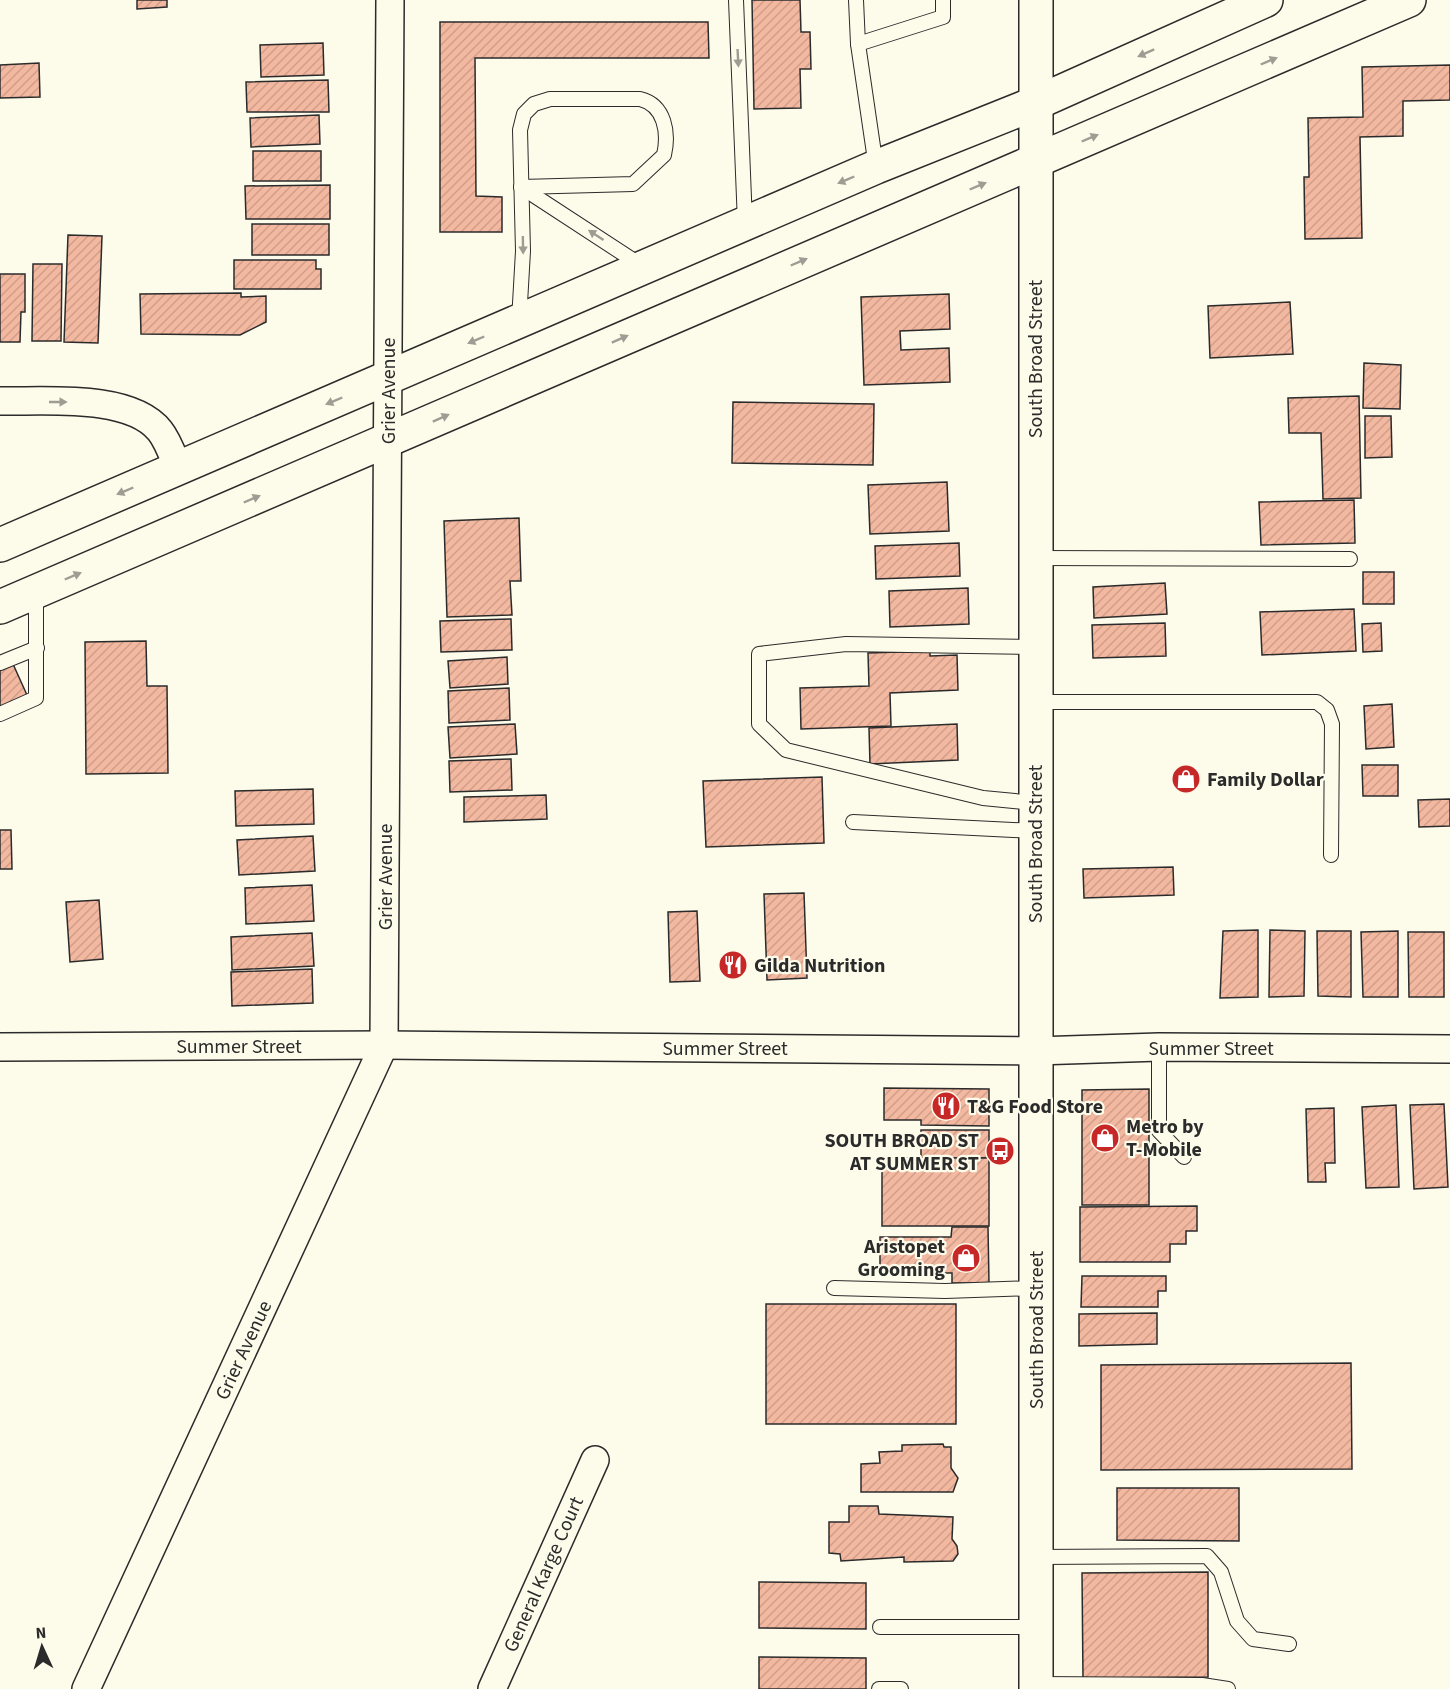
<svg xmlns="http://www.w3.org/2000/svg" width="1450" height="1689" viewBox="0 0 1450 1689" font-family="'Source Sans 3',sans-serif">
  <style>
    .building { fill: url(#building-hatch); stroke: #2b2b2b; stroke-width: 1.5 }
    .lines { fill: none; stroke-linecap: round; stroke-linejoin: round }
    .lane-casing { stroke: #2b2b2b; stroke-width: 16 }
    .street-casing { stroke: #2b2b2b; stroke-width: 30 }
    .secondary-casing { stroke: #2b2b2b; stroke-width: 36 }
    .highway-casing { stroke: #2b2b2b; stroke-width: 36 }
    .lane { stroke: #fdfbea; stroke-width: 14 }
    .street { stroke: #fdfbea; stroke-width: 27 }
    .secondary { stroke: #fdfbea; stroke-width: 33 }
    .highway { stroke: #fdfbea; stroke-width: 33 }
    .oneway { fill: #9e9d94 }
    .labels { text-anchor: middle; stroke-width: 4.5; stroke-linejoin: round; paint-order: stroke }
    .street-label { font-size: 20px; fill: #2b2b2b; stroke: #fdfbea }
    .poi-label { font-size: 20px; font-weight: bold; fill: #2b2b2b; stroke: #fdfbea; text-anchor: start }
  </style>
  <defs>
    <pattern id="building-hatch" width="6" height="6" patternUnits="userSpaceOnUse" patternTransform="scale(1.5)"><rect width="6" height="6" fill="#f2b8a0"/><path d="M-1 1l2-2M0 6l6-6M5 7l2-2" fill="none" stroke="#d09e8a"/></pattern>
  </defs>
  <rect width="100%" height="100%" fill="#fdfbea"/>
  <!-- building -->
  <g class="building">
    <polygon points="137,0 167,0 167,7 137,9"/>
    <polygon points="752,0 800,0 801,32 810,32 811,69 800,69 801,108 754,109"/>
    <polygon points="440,22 708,22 709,58 475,58 476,196 502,197 502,232 440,232"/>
    <polygon points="323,43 324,75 261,77 260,45"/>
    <polygon points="39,63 40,97 0,98 0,65"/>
    <polygon points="1450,65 1450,100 1403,101 1403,136 1360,137 1362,238 1305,239 1304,177 1309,177 1308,118 1363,117 1362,67"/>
    <polygon points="328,80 329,112 247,112 246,82"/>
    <polygon points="319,115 320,144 251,147 250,118"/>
    <rect x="253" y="151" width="68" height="30"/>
    <polygon points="330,185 330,219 246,219 245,186"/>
    <rect x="252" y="224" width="77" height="31"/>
    <polygon points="68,235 102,236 98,343 64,342"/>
    <polygon points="234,260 316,260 316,269 321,269 321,289 234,289"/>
    <polygon points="33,264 62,264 61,341 32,341"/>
    <polygon points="0,274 25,274 25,312 21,312 20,342 0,342"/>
    <polygon points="241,293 241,297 266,296 266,322 240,335 141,334 140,294"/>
    <polygon points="949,294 950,329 900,331 901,350 949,348 950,382 864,385 861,297"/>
    <polygon points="1290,302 1293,354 1210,358 1208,306"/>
    <polygon points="1364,363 1401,365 1400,409 1363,408"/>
    <polygon points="1359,396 1361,498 1323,499 1321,433 1289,433 1288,398"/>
    <polygon points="733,402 874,404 873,465 732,463"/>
    <polygon points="1365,416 1391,416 1392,457 1365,458"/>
    <polygon points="947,482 949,531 870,534 868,485"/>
    <polygon points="1354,500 1355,543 1261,545 1259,502"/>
    <polygon points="519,518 521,581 510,581 512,615 447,617 444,521"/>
    <polygon points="959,543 960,576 876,579 875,546"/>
    <rect x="1363" y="572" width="31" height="32"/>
    <polygon points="1165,583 1167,614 1094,618 1093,587"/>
    <polygon points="968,588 969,624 890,627 889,591"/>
    <polygon points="1354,609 1356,651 1262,655 1260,612"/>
    <polygon points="511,619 512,650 441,652 440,621"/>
    <polygon points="1165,623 1166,656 1093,658 1092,625"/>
    <polygon points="1381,623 1382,651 1363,652 1362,624"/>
    <polygon points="146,641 147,686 167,686 168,773 86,774 85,642"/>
    <polygon points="930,651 930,656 957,655 958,690 890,693 891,726 801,729 800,688 869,686 868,653"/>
    <polygon points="507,657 508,684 450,688 448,661"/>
    <polygon points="13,664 27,695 0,707 0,669"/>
    <polygon points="509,688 510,720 449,723 448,691"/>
    <polygon points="1392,704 1394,747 1366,749 1364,706"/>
    <polygon points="515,724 517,754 450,758 448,727"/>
    <polygon points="957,724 958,760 870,764 869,728"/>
    <polygon points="511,759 512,790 450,792 449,761"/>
    <polygon points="1362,765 1398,765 1398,796 1363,796"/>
    <polygon points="822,777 824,843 706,847 703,781"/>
    <polygon points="313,789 314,824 236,826 235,791"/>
    <polygon points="546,795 547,819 464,822 464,797"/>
    <polygon points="1450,799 1450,826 1419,827 1418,800"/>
    <polygon points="0,830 11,830 12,869 0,869"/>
    <polygon points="313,836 315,871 239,875 237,840"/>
    <polygon points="1173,867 1174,895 1084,898 1083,869"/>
    <polygon points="312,885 314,921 246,924 245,888"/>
    <polygon points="804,893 807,978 767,980 764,894"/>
    <polygon points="99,900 103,959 70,962 66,902"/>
    <polygon points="697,911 700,981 670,982 668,912"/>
    <polygon points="1258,930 1258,997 1220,998 1223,931"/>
    <polygon points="1270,930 1305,931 1304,996 1269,997"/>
    <polygon points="1317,931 1351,931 1351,997 1318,996"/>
    <polygon points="1398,931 1398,997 1363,997 1361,932"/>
    <polygon points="1408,932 1444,932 1444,997 1409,997"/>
    <polygon points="312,933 314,966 232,970 231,937"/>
    <polygon points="312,969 313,1003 232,1006 231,972"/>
    <polygon points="884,1088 989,1089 989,1126 921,1125 921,1120 884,1120"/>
    <polygon points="1149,1089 1149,1205 1082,1205 1082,1090"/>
    <polygon points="1444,1104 1448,1187 1414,1189 1410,1105"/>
    <polygon points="1396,1105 1399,1187 1366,1188 1362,1107"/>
    <polygon points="1334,1108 1335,1163 1325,1163 1326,1182 1308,1182 1306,1109"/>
    <rect x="921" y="1130" width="68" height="28"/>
    <rect x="882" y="1158" width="107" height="68"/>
    <polygon points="1197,1206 1197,1231 1186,1231 1186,1244 1170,1244 1170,1262 1080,1262 1080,1207"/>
    <polygon points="952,1227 988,1227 989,1283 952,1283 952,1273 880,1273 880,1237 951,1237"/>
    <polygon points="1082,1276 1166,1276 1166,1291 1158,1291 1158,1307 1081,1307"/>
    <rect x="766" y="1304" width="190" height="120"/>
    <polygon points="1157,1313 1157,1344 1079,1346 1079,1314"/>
    <polygon points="1351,1363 1352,1469 1101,1470 1101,1365"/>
    <polygon points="943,1444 944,1447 951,1447 951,1468 958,1478 953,1492 861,1492 861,1464 880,1463 879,1452 902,1451 902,1445"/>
    <polygon points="1117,1488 1239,1488 1239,1541 1117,1540"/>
    <polygon points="849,1506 878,1506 879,1514 953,1517 952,1539 957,1546 958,1554 953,1561 904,1562 904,1557 841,1561 840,1554 829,1553 829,1522 849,1522"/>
    <polygon points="1208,1572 1208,1677 1083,1678 1082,1573"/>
    <polygon points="759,1582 866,1583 866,1629 759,1628"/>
    <polygon points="759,1657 866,1658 866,1689 759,1689"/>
  </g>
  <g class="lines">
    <!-- lane casing -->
    <g class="lane-casing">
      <g id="lane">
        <polyline points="736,0 745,223"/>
        <polyline points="856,0 858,44 876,167"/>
        <polyline points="858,44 943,17 943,0"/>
        <polyline points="521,187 642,266"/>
        <path d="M519,321l4,-70 -3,-121 4,-16 10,-10 16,-5h90c25,6 29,34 24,56l-31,29 -112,3"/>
        <polyline points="1036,558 1350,559"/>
        <polyline points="1034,647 846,644 759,654 759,724 786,750 983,798 1035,803"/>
        <polyline points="0,663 37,648"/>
        <polyline points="1035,702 1317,702 1327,710 1332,724 1331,855"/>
        <polyline points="0,714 36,698 36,592"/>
        <polyline points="853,822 1035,831"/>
        <polyline points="1159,1047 1159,1131 1184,1157"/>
        <polyline points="834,1288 945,1291 1036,1288"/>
        <polyline points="1036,1557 1207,1556 1221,1572 1237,1621 1253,1639 1289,1644"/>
        <polyline points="880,1627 1036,1627"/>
        <polyline points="1036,1684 1202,1685 1228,1689"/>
        <polyline points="879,1689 901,1689"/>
      </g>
    </g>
    <!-- street casing -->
    <g class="street-casing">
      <g id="street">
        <path d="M0,401c43,1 130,-8 160,30 8,10 13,25 18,37"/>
        <polyline points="0,1047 384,1045 1036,1051 1159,1047 1450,1049"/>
        <polyline points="86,1689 384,1045 390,0"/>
        <polyline points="492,1689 595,1460"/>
      </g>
    </g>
    <!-- secondary casing -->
    <g class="secondary-casing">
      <polyline id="secondary" points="1036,0 1036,1689"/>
    </g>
    <!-- highway casing -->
    <g class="highway-casing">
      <g id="highway">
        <polyline points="0,545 876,167 1036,103 1266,0"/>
        <polyline points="0,607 1409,0"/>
      </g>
    </g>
    <!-- lane -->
    <use href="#lane" class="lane"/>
    <!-- street -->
    <use href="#street" class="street"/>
    <!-- secondary -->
    <use href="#secondary" class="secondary"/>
    <!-- highway -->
    <use href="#highway" class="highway"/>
  </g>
  <!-- one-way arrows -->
  <defs><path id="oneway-solid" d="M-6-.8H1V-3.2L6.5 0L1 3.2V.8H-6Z" transform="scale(1.5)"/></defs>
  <g class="oneway">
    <use href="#oneway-solid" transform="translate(1146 53) rotate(156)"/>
    <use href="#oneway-solid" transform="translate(738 58) rotate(87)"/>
    <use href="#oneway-solid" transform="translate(1269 61) rotate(-23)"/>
    <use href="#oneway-solid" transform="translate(1090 138) rotate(-23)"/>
    <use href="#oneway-solid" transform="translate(846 180) rotate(157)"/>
    <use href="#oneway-solid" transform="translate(978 186) rotate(-23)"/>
    <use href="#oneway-solid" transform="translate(596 235) rotate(-147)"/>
    <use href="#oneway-solid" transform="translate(523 245) rotate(89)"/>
    <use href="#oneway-solid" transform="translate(799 262) rotate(-23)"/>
    <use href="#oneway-solid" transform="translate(620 339) rotate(-24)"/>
    <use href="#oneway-solid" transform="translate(476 340) rotate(157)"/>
    <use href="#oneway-solid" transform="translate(334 401) rotate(157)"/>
    <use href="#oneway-solid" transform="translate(58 402)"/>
    <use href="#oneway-solid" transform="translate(441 418) rotate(-24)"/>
    <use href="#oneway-solid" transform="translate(125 491) rotate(157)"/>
    <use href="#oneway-solid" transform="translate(252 499) rotate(-23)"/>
    <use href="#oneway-solid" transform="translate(73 576) rotate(-23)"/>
  </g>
  <!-- icons -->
  <defs>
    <g id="shop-disc" transform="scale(1.5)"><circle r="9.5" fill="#c62828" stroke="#fdfbea"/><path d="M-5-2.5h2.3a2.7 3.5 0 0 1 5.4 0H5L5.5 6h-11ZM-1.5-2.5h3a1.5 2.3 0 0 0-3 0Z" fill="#fff"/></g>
    <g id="restaurant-disc" transform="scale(1.5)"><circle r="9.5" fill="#c62828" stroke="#fdfbea"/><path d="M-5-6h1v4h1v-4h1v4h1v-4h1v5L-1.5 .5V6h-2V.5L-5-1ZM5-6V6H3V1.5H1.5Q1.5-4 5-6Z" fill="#fff"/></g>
    <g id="bus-disc" transform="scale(1.5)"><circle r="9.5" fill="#c62828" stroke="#fdfbea"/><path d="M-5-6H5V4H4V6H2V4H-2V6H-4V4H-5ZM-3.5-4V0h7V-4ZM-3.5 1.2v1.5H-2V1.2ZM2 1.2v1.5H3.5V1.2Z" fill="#fff"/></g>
  </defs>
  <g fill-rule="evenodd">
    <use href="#shop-disc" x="1186" y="779"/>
    <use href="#restaurant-disc" x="733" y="965"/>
    <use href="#restaurant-disc" x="946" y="1106"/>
    <use href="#shop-disc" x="1105" y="1138"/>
    <use href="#bus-disc" x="1000" y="1151"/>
    <use href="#shop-disc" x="966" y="1258"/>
  </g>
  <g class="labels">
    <!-- street labels -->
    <g class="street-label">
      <text transform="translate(1035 359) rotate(-90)" y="7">South Broad Street</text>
      <text transform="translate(388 391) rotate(-90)" y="7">Grier Avenue</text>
      <text transform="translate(1035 844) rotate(-90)" y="7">South Broad Street</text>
      <text transform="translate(385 877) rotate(-90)" y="7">Grier Avenue</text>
      <text x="239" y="1053">Summer Street</text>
      <text x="725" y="1055">Summer Street</text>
      <text x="1211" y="1055">Summer Street</text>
      <text transform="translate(1036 1330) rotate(-90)" y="7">South Broad Street</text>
      <text transform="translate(243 1350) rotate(-65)" y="7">Grier Avenue</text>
      <text transform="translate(543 1574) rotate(-66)" y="7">General Karge Court</text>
    </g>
    <!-- poi labels -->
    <g class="poi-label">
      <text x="1207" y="786">Family Dollar</text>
      <text x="754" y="972">Gilda Nutrition</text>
      <text x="967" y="1113">T&amp;G Food Store</text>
      <text x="1126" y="1133">Metro by<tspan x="1126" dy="23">T-Mobile</tspan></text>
      <text x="979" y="1147" text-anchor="end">SOUTH BROAD ST<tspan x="979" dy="23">AT SUMMER ST</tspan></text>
      <text x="945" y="1253" text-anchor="end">Aristopet<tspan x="945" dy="23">Grooming</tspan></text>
    </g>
  </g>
  <!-- north arrow -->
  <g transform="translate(42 1647) rotate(356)" stroke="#fdfbea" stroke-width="4.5" paint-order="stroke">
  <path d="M0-4.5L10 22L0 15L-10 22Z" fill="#2b2b2b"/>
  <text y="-9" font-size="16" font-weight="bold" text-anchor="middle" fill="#2b2b2b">N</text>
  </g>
</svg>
